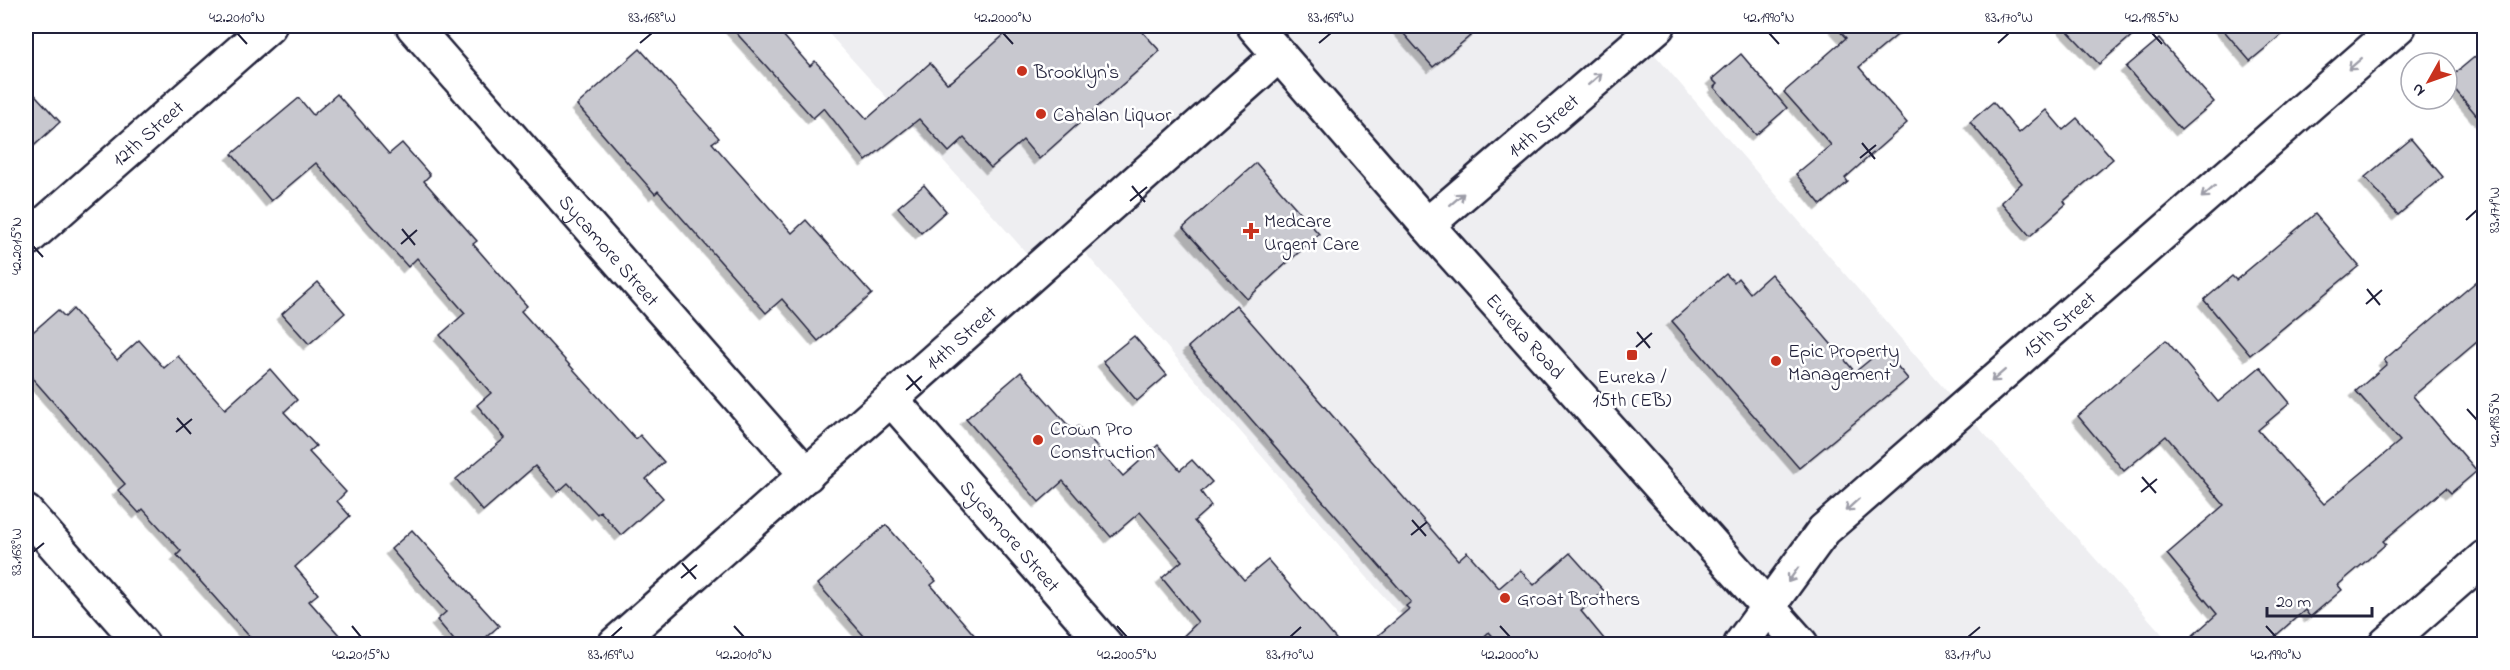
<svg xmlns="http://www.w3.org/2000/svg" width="2510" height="670" viewBox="0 0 2510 670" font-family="'Indie Flower',sans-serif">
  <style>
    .built { fill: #eeeef1 }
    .building { fill: #c8c8cf; stroke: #22223b; stroke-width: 1.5; filter: url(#shadow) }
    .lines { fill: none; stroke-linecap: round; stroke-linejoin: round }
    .minor-casing { stroke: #22223b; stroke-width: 38 }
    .secondary-casing { stroke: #22223b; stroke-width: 38 }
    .minor { stroke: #fff; stroke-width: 33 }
    .secondary { stroke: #fff; stroke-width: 33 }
    .oneway { stroke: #9c9ca7 }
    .ticks { fill: none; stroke: #22223b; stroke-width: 2 }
    .poi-dot { fill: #c8321e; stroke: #fff; stroke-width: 2 }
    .labels { text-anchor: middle; stroke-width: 5; stroke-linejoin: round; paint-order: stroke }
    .poi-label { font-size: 20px; fill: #22223b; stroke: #fff; text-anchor: start }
    .street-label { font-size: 20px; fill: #22223b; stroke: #fff }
    .neatline { fill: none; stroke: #22223b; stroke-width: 2 }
    .ticks-label { font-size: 15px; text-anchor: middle; fill: #22223b }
  </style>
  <defs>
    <filter id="shadow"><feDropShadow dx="-5.5" dy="5.5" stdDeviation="0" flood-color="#0004"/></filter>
  </defs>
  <rect width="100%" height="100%" fill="#fff"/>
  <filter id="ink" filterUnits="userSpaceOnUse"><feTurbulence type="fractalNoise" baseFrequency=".0167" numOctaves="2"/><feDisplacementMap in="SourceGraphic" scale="12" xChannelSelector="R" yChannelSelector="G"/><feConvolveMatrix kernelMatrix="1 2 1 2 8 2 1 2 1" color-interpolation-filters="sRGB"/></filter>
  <g filter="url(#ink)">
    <!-- built -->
    <polygon class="built" points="822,26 1630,26 1934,377 2171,644 1425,644 1073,239 1040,268"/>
    <!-- building -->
    <g class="building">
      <polygon points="730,26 775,26 810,66 815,61 867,119 930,63 947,83 952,81 1014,26 1137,26 1160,51 1039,159 1023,140 991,168 964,138 949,152 919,119 866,161 824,108 813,118"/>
      <polygon points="1397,26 1482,26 1433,67"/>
      <polygon points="1835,26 1908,26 1859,67 1907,123 1845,178 1848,182 1821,205 1796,174 1831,145 1784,92 1846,38"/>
      <polygon points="2063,26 2143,26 2099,64"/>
      <polygon points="2220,26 2292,26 2250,61"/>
      <polygon points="2159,39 2214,102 2181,130 2126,67"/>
      <polygon points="640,49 719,138 712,143 792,233 806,220 872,294 818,341 782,299 766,313 658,191 655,194 577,105"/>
      <polygon points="2484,49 2484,124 2447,80"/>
      <polygon points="1741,54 1787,108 1756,135 1714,87 1717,84 1712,79"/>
      <polygon points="26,85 60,122 26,153"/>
      <polygon points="337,94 389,154 402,143 430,175 424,181 477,241 473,244 527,306 521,311 636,439 640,435 664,462 646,479 663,498 621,535 600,511 597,514 568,483 558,492 535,466 483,511 456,479 505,438 477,405 491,393 440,335 465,313 417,258 408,267 316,163 271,201 232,154 299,98 313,115"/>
      <polygon points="1993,102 2019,133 2046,110 2063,130 2077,118 2113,159 2064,201 2066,204 2030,236 2001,202 2022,183 1970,122"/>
      <polygon points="2411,139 2443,177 2398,215 2365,177"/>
      <polygon points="1256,163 1319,234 1247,299 1183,228"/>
      <polygon points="924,185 946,211 921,233 898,207"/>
      <polygon points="2315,214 2359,266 2250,355 2204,300 2232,276 2236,280"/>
      <polygon points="1726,274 1734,282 1738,278 1750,293 1771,274 1855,372 1883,349 1908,379 1799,468 1672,321"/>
      <polygon points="2484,275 2484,336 2413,396 2477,471 2451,493 2446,488 2383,541 2386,544 2338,585 2342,590 2310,617 2305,610 2265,645 2182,645 2217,614 2167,554 2224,505 2166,436 2124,471 2078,416 2166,340 2218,402 2260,367 2290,403 2258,430 2324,504 2400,441 2356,391 2387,364 2384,360"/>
      <polygon points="318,282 345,313 309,344 282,314"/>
      <polygon points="1236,305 1458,560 1467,552 1499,588 1520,570 1534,585 1570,553 1604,591 1581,611 1609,645 1501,645 1489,632 1475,645 1367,645 1409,609 1406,606 1411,602 1188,347"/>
      <polygon points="73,309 117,360 139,340 164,368 178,356 225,409 270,369 297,400 284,412 316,446 309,452 346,492 337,501 350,516 295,567 318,594 309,601 348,645 257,645 177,555 181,551 143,509 139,513 118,490 125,484 26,371 26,338 58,310 65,317"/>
      <polygon points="1134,336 1167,375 1137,401 1103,361"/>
      <polygon points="1021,372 1073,431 1078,426 1123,476 1158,445 1180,470 1192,460 1212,482 1201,492 1211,506 1194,521 1244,580 1268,560 1341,645 1174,645 1198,622 1162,578 1182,561 1140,512 1111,537 1063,481 1039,502 966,419"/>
      <polygon points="886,525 936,581 931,585 983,645 872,645 818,584"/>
      <polygon points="412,530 499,626 477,645 458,645 437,620 446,612 391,549"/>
    </g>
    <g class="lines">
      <!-- minor casing -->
      <g class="minor-casing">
        <g id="minor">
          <path id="s1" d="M413,26l394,449"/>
          <path id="s2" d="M1427,225l231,-199"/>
          <path id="s3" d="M26,240l243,-214"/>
          <path id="s4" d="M892,400l213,244"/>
          <polyline points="26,512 142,644"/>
          <path id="s5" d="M615,644l664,-589"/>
          <path id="s6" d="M1741,644l83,-114 15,-13 560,-491"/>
          <polyline points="2386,644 2484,558"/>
        </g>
      </g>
      <!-- secondary casing -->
      <g class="secondary-casing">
        <g id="secondary">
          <path id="s7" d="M1254,26l173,199 374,419"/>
        </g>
      </g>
      <!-- minor -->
      <use href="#minor" class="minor"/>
      <!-- secondary -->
      <use href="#secondary" class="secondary"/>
    </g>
    <!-- one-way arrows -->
    <defs><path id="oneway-shaft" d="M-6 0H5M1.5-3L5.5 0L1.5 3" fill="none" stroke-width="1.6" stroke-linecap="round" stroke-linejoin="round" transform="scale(1.5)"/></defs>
    <g class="oneway">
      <use href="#oneway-shaft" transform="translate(2355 64) rotate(139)"/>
      <use href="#oneway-shaft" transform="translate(1595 79) rotate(-41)"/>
      <use href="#oneway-shaft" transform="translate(2208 192) rotate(139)"/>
      <use href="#oneway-shaft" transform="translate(1457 199) rotate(-41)"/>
      <use href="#oneway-shaft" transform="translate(1998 376) rotate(139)"/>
      <use href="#oneway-shaft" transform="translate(1852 505) rotate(138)"/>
      <use href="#oneway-shaft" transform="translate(1793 575) rotate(125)"/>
    </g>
  </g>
  <!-- ticks -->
  <path class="ticks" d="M237,33l10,11M1003,33l10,11M1769,33l10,11M2152,33l10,11M640,43l12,-10M1319,43l12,-10M1998,43l11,-10M1862,143l13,16M1860,158l16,-13M1132,186l13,16M1130,201l17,-14M2466,220l11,-10M402,229l13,16M401,244l16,-14M33,246l10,11M2367,289l13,16M2366,304l16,-14M1637,332l13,16M1636,347l16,-14M907,375l14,16M906,390l16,-14M2467,409l10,11M177,418l14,16M176,432l16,-13M2142,477l14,16M2141,492l16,-13M1412,520l14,16M1411,535l16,-13M33,552l11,-9M682,563l14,16M681,578l16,-13M352,626l9,11M734,626l10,11M1117,626l10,11M1500,626l10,11M2266,626l10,11M611,637l11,-10M1290,637l11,-10M1968,637l12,-10"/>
  <!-- markers -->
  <g class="poi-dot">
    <circle cx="1022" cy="71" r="6"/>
    <circle cx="1041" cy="114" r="6"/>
    <path d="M1248 222h6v6h6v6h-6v6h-6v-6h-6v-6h6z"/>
    <rect x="1626" y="349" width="12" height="12" rx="3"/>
    <circle cx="1776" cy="361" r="6"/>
    <circle cx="1038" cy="440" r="6"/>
    <circle cx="1505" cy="598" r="6"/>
  </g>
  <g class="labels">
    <!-- poi labels -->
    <g class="poi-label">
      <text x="1034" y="78">Brooklyn's</text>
      <text x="1053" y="121">Cahalan Liquor</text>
      <text x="1264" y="227">Medcare<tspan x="1264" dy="23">Urgent Care</tspan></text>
      <text x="1788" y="357">Epic Property<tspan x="1788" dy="23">Management</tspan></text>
      <text x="1632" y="383" text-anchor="middle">Eureka /<tspan x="1632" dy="23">15th (EB)</tspan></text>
      <text x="1050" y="435">Crown Pro<tspan x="1050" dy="23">Construction</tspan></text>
      <text x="1517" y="605">Groat Brothers</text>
    </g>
    <!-- street labels -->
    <g class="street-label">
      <text dy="7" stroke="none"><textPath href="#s2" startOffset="153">14th Street</textPath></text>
      <text dy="7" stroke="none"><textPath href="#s3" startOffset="162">12th Street</textPath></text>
      <text dy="7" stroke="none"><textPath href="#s1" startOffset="298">Sycamore Street</textPath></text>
      <text dy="7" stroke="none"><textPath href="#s6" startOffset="453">15th Street</textPath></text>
      <text dy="7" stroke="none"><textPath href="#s7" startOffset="412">Eureka Road</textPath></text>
      <text dy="7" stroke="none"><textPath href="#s5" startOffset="462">14th Street</textPath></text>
      <text dy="7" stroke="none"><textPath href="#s4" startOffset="180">Sycamore Street</textPath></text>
    </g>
  </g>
  <!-- margin -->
  <rect width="2510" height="670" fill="none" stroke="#fff" stroke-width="66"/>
  <!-- north arrow -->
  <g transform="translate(2429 81) rotate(230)"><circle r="28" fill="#ffffff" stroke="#a7a7b1" stroke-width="1.5"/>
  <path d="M0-4.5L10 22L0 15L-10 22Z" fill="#c8321e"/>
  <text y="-9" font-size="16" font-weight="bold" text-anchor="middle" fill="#22223b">N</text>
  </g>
  <!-- scale -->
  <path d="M2267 607v9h105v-9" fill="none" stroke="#22223b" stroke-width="3"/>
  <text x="2276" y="607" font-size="18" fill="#22223b" stroke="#ffffff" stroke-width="4.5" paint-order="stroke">20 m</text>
  <rect x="33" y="33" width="2444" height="604" class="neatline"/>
  <g class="ticks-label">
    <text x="237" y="22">42.2010°N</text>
    <text x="652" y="22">83.168°W</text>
    <text x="1003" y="22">42.2000°N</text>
    <text x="1331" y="22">83.169°W</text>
    <text x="1769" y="22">42.1990°N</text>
    <text x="2009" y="22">83.170°W</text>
    <text x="2152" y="22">42.1985°N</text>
    <text transform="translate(2494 210) rotate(-90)" y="5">83.171°W</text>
    <text transform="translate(16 246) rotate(-90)" y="5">42.2015°N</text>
    <text transform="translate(2494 420) rotate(-90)" y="5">42.1985°N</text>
    <text transform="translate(16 552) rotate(-90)" y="5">83.168°W</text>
    <text x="361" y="659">42.2015°N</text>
    <text x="611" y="659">83.169°W</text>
    <text x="744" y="659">42.2010°N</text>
    <text x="1127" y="659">42.2005°N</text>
    <text x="1290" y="659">83.170°W</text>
    <text x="1510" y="659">42.2000°N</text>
    <text x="1968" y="659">83.171°W</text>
    <text x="2276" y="659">42.1990°N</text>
  </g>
</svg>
